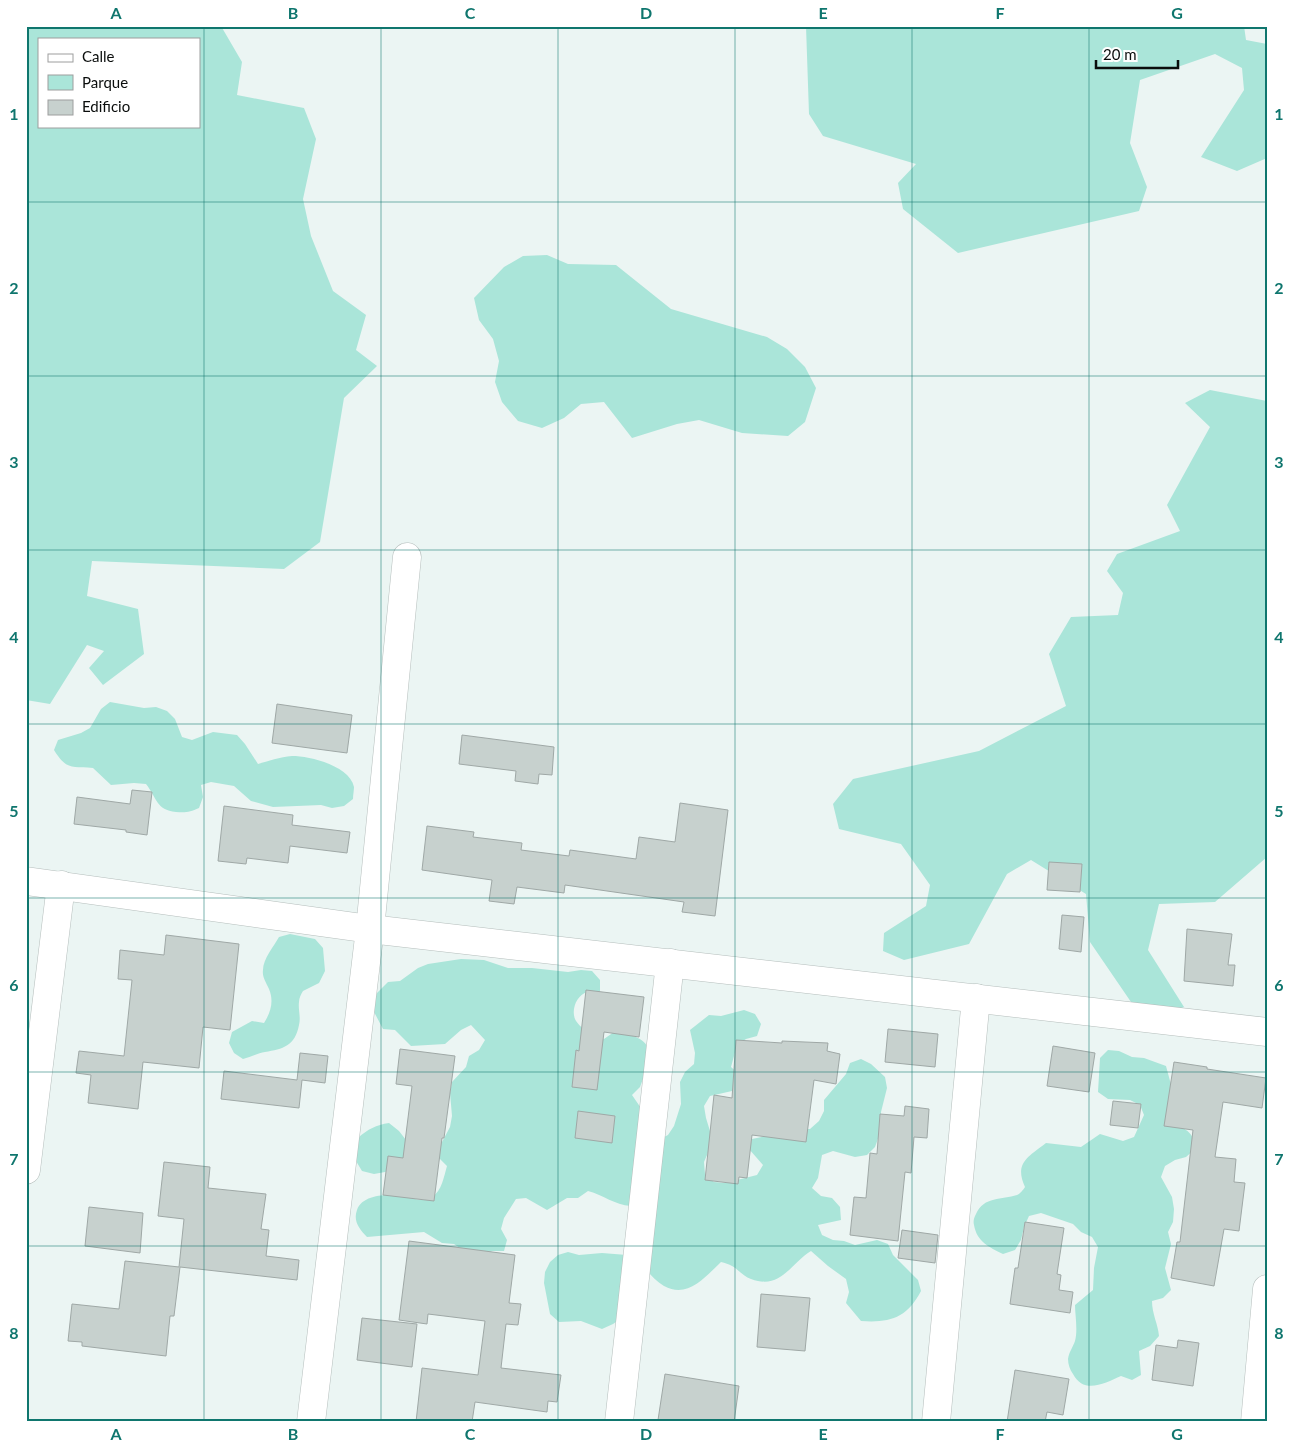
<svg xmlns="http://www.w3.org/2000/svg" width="1293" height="1448" viewBox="0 0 1293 1448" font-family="Lato,sans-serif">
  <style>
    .green { fill: #aae5d9; fill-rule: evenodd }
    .building { fill: #c7d1ce; stroke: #9fa8a6 }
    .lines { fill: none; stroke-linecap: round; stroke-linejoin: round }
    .minor-casing { stroke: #b5bebc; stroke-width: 29 }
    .minor { stroke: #fff; stroke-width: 28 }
    .grid { fill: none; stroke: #0f766e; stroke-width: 1; stroke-opacity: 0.55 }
    .neatline { fill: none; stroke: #0f766e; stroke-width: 2 }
    .grid-label { font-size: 16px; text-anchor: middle; font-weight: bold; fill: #0f766e }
  </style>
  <rect width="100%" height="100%" fill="#ebf5f3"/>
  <!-- green -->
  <g class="green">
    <path d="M26,26h195l21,36 -5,33 67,13 12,31 -13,60 8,37 22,55 33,24 -10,35 21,16 -33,32 -24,144 -36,27 -192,-8 -5,35 51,13 6,45 -41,31 -14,-17 15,-17 -17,-6 -37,59 -24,-4zM39,39h160v87h-160z"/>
    <polygon points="806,26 1244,26 1246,40 1267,44 1267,158 1237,171 1201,157 1244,90 1242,68 1215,54 1140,80 1130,143 1147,187 1139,211 958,253 903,209 898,183 916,164 823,136 809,114"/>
    <polygon points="547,255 568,264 616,265 671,309 767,337 787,349 805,367 816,388 805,422 788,436 742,433 699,420 677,424 632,438 604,402 581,404 564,418 542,428 518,421 502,402 495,382 499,361 493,339 479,320 474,298 504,267 523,256"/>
    <polygon points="1210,390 1267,401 1267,857 1215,902 1159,904 1148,950 1184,1007 1144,1021 1090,942 1086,894 1031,860 1007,874 969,944 904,960 883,951 884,933 926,906 930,885 901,844 839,829 833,804 853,779 979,751 1066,706 1049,654 1071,617 1118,615 1123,593 1107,571 1117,554 1180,531 1167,505 1210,427 1185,403"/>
    <path d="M110,702l34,6 12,-1 11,4 8,8 7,18 10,3 21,-8 24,3 8,9 13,20c10,-3 22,-7 34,-8 18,0 58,10 62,31 0,3 -1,8 -1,12l-9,7 -12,2 -11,-3 -48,2 -22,-6 -17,-15 -23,-4 -10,3 2,12 -4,11c-9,4 -13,5 -23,4 -20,-2 -19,-14 -30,-28l-12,-1 -23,2 -18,-17c-21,-2 -26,3 -39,-18l4,-10 23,-7 9,-5 11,-19z"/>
    <path d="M290,934l25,5 8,9 2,23 -6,12 -16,8c-2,3 -4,7 -4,11 -1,8 2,15 0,23 -4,21 -16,24 -34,27 -7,1 -15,5 -22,7l-9,-6 -5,-10 3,-11 20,-11 12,2c7,-11 10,-22 5,-34 -3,-7 -7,-12 -6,-19 0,-11 11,-24 16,-33z"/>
    <path d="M461,959l23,1 24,8h24l36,4 13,-2 11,1 8,9v12c-4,0 -10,-1 -13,0 -10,3 -16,17 -12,27 4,9 20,18 29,20l10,-7c19,4 29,3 38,22l-12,33 -8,8 13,19 13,26 10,-5 6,-9 7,-22 -1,-22 5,-10 9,-8 1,-11 -5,-23 19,-15 12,1 23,-6 11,4 6,10 -4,12 -11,3 -9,6 -6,22 8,7 4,17h-11l-22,5 -6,10 2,12 7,23 -9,21 1,12 9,8 11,1 32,-8 6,-10 -14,-16 3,-10 46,-10h12l9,-8 5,-10v-11l22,-26 4,-11 11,-4 10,5 14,13 2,11 -6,24 -2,24 -4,11 -8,8 -12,2 -22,-6 -11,4 -4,23 -6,10 9,8 11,2 8,9 1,13 -23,5 4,10 11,5 11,1 11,4 22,-5 11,4 5,11 25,25 3,11c-14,27 -31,32 -60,30l-15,-18 3,-11 -3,-13 -18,-13 -17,-15c-21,13 -30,39 -60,28 -7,-2 -12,-9 -19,-13 -3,-2 -7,-3 -11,-4 -16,15 -33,37 -57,24 -7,-4 -13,-11 -18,-16l-23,47 -10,7 -11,5 -21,-8 -22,1 -9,-8 -6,-31 1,-11 5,-10 8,-7 10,-3 11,3 23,-2 25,2 4,-49c-17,-1 -27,-11 -43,-15l-10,7h-11l-20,12 -21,-12 -10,1 -12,19 -3,11 6,11 -3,11h-12l-10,5 -19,-6 -9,-6 -12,-1 -18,-11 -57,5c-8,-8 -14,-16 -10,-27 5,-15 29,-16 41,-15 12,1 23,9 34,2 10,-6 12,-21 15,-31l-7,-7 -12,-1 -43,14 -11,2 -12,-3 -6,-10 2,-23c10,-9 18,-13 31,-15l10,8 7,9 11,-1 25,3 8,-15 2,-11 -2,-23 2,-11 14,-15 3,-11 10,-6 6,-10 -14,-15 -10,5 -16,14 -34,2 -16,-16 -12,-1 -10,-19 -1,-12 16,-16 12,-1 18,-13 10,-4z"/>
    <path d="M1108,1050l11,1 13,6 12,1 22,8 7,26 3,32c13,7 18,10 19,25l-9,8 -11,3 -10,6 -4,11 11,20 2,12 -1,13 -5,10 3,12 -6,24 6,22 -8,8 -11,3c0,13 6,23 7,35l-9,10 -11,5 2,24 -9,5 -11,-4c-16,7 -37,19 -48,-2 -3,-4 -5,-10 -5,-15 1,-7 5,-12 7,-18 3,-11 0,-26 0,-36l18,-15 1,-22 4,-21 -6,-10 -11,-5 -8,-8 -32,-11 -12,3 -5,11 -3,13 -6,10 -12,4c-14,-7 -26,-12 -29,-29 -1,-4 0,-7 2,-11 8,-18 26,-14 41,-19 3,-1 6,-5 8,-8 -11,-24 3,-30 21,-44l35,4 19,-13 23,7 11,-4 10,-22 -4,-10 -10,-5 -22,-1 -10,-7 2,-34z"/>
  </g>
  <!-- building -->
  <g class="building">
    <polygon points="277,704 352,715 347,753 272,743"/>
    <polygon points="462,735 554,747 552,775 539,774 538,784 515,781 516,771 459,764"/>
    <polygon points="132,790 152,792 147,835 126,832 126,830 74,824 77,797 130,804"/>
    <polygon points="680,803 728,810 715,916 682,912 684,902 565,885 564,893 517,887 514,904 489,901 492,880 422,870 427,826 474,832 473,837 522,843 521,850 569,856 570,850 636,859 639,837 675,842"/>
    <polygon points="224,806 293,815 292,825 350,832 347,853 290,846 288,863 247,858 246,864 218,861"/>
    <polygon points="1049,862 1082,864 1080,892 1047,890"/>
    <polygon points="1062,915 1084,917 1081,952 1059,949"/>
    <polygon points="1187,929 1232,934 1228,965 1235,965 1233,986 1184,981"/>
    <polygon points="166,935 239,944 230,1030 203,1027 199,1068 143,1062 138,1109 88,1103 91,1075 76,1073 79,1051 124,1056 132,980 118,979 120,950 164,955"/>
    <polygon points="586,990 644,997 639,1037 604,1032 597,1090 572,1087 576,1050 579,1051"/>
    <polygon points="888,1029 938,1034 935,1067 885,1062"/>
    <polygon points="736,1040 782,1043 782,1041 828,1043 827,1051 840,1054 836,1084 814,1080 806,1142 752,1135 747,1178 739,1177 738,1184 705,1180 714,1095 732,1098"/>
    <polygon points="1053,1046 1095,1053 1089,1092 1047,1086"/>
    <polygon points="400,1049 455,1056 444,1138 442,1138 434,1201 383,1195 388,1156 403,1158 412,1086 396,1084"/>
    <polygon points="300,1053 328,1056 325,1083 302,1080 299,1108 221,1099 224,1071 297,1080"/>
    <polygon points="1174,1062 1207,1067 1207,1069 1266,1078 1262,1108 1223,1102 1215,1157 1236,1159 1234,1182 1245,1183 1239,1231 1224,1229 1214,1286 1171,1278 1177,1242 1180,1242 1193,1130 1164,1126"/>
    <polygon points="1113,1101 1141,1104 1138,1128 1110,1125"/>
    <polygon points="905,1106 929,1109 927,1138 914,1137 911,1173 905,1172 898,1241 850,1235 854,1197 866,1198 870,1153 877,1154 880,1114 904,1116"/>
    <polygon points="578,1111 615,1116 612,1143 575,1138"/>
    <polygon points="164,1162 210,1167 208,1188 266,1194 261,1229 269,1230 266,1256 299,1260 297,1280 180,1267 174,1316 170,1316 166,1356 82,1346 82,1342 68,1341 72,1304 119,1309 125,1261 179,1267 184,1219 158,1216"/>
    <polygon points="89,1207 143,1213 140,1253 85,1246"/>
    <polygon points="1025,1222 1064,1228 1057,1274 1061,1275 1059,1290 1073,1292 1070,1313 1010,1304 1015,1268 1018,1268"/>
    <polygon points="902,1230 938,1235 935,1263 898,1258"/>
    <polygon points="409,1241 515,1255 509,1303 521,1304 518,1325 506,1324 501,1368 561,1375 557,1402 548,1401 547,1412 475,1402 472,1422 416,1422 422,1368 478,1375 485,1321 428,1314 427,1324 399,1320"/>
    <polygon points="761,1294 810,1298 805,1351 757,1347"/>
    <polygon points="362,1318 417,1324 412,1367 357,1360"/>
    <polygon points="1178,1340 1199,1343 1193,1386 1152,1380 1156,1345 1177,1348"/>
    <polygon points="1015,1370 1069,1379 1063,1415 1047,1412 1045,1422 1007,1422"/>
    <polygon points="665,1374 739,1386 734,1422 672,1422 658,1420"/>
  </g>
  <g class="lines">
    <!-- minor casing -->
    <g class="minor-casing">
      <g id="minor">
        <polyline points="26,881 370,929 1267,1032"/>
        <polyline points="26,1170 61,885"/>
        <polyline points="311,1422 370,929 407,557"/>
        <polyline points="619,1422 670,963"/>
        <polyline points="936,1422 976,998"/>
        <polyline points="1255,1422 1267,1289"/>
      </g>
    </g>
    <!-- minor -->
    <use href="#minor" class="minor"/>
  </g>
  <!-- grid -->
  <path class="grid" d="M204,26v1396M381,26v1396M558,26v1396M735,26v1396M912,26v1396M1089,26v1396M26,202h1241M26,376h1241M26,550h1241M26,724h1241M26,898h1241M26,1072h1241M26,1246h1241"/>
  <!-- border -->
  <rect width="1293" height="1448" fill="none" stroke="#ffffff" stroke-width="55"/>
  <!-- legend -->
  <rect x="38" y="38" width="162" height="90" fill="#ffffff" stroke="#9d9e9e"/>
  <rect x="48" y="54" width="25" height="8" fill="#ffffff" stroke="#9d9e9e"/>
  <text x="82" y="62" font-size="15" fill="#0a0d0c">Calle</text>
  <rect x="48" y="75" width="25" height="15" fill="#aae5d9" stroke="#9d9e9e"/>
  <text x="82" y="88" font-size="15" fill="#0a0d0c">Parque</text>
  <rect x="48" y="100" width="25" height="15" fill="#c7d1ce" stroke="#9d9e9e"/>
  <text x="82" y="112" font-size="15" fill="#0a0d0c">Edificio</text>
  <!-- scale -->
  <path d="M1096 60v8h82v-8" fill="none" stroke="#0a0d0c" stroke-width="2.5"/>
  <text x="1103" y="60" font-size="15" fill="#0a0d0c" stroke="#ffffff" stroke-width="4" paint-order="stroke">20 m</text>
  <rect x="28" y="28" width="1238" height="1392" class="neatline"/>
  <g class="grid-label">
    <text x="116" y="19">A</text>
    <text x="293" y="19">B</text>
    <text x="470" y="19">C</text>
    <text x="646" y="19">D</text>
    <text x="823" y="19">E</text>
    <text x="1000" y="19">F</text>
    <text x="1177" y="19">G</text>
    <text x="14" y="120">1</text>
    <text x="1279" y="120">1</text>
    <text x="14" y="294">2</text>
    <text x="1279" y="294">2</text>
    <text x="14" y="468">3</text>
    <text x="1279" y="468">3</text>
    <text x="14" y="643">4</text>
    <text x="1279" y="643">4</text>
    <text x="14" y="817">5</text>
    <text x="1279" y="817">5</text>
    <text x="14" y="991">6</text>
    <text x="1279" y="991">6</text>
    <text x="14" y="1165">7</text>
    <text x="1279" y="1165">7</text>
    <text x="14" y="1339">8</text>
    <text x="1279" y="1339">8</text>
    <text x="116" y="1440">A</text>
    <text x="293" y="1440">B</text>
    <text x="470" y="1440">C</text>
    <text x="646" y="1440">D</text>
    <text x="823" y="1440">E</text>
    <text x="1000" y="1440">F</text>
    <text x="1177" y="1440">G</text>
  </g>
</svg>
